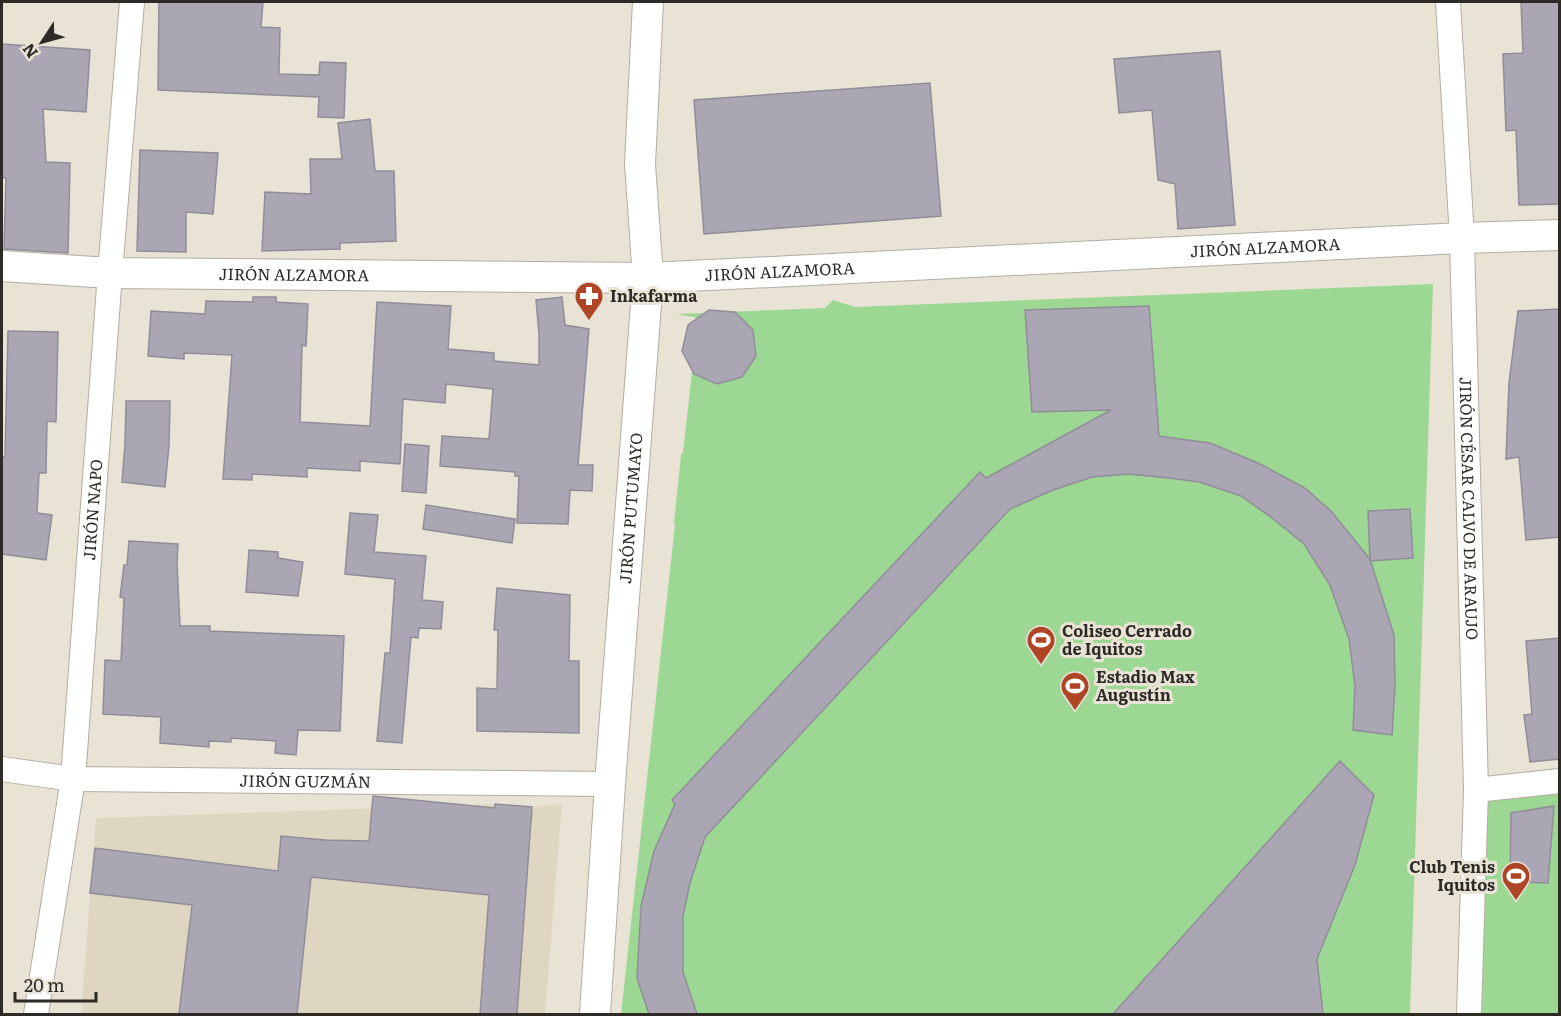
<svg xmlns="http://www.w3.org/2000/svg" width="1561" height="1016" viewBox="0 0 1561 1016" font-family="Literata,serif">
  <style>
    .built { fill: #dfd6c2 }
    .grass { fill: #9dd794 }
    .building { fill: #aaa6b3; stroke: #908d99; stroke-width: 1.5 }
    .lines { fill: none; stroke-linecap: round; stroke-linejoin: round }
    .minor-casing { stroke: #b3ada1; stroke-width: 26 }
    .tertiary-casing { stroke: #b3ada1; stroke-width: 32 }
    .minor { stroke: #fff; stroke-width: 24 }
    .tertiary { stroke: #fff; stroke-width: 30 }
    .labels { text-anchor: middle; stroke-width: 6; stroke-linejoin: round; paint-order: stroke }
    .street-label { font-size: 16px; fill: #2e2b27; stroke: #e9e3d6 }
    .poi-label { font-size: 16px; font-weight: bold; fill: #2e2b27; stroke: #e9e3d6; text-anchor: start }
  </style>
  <rect width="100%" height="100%" fill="#e9e3d6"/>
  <!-- built -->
  <polygon class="built" points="495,804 532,807 562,804 545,1014 81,1014 96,818"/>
  <!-- grass -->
  <g class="grass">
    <polygon points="1433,284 1410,1014 621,1014 675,525 674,523 681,455 683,453 698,318 677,314 825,308 833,300 855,307"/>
    <polygon points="1559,781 1559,1014 1469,1014 1476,790"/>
  </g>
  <!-- building -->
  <g class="building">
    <polygon points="159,2 263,2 261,27 280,28 279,74 319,75 320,62 346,63 344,118 318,117 319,97 158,90"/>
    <polygon points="1521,2 1560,2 1560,204 1519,205 1516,130 1506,131 1503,54 1523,53"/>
    <polygon points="2,44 90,50 86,112 43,109 46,162 70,163 68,253 4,249 6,178 2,178"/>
    <polygon points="1220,51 1235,225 1178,229 1175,184 1158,180 1152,110 1119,113 1114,59"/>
    <polygon points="930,83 941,216 704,234 694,100"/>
    <polygon points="370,119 375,171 394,171 396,241 340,243 340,249 262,251 265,192 311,194 310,159 342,159 338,123"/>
    <polygon points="140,150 218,153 213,214 186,212 186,252 137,251"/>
    <polygon points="253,297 276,297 276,302 308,304 306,346 302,345 300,422 370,426 377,302 451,306 448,349 494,353 494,361 539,365 539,334 536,300 562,297 565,325 589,329 578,465 593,465 592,491 570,490 568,524 517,523 519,476 515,476 515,472 440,466 442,436 489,439 493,389 446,384 445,403 403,399 400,464 360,461 360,471 307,468 307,477 252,474 252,480 223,479 232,355 184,353 184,359 148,356 151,311 205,314 206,301 253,302"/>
    <polygon points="1149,306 1159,436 1210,443 1258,463 1305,488 1331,511 1370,559 1394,635 1395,686 1392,735 1353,730 1355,686 1349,639 1330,585 1304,544 1272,518 1241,496 1199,482 1169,478 1128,474 1092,477 1053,490 1010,509 705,837 690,883 683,916 683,972 697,1014 649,1014 637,978 641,906 654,851 675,804 672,800 980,472 986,478 1111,410 1032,412 1025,310"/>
    <polygon points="1560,309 1560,537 1526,540 1519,457 1506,459 1509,383 1518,311"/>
    <polygon points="709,310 735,312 753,330 756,356 742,377 717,384 694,374 682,351 688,325"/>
    <polygon points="8,331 58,332 56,422 47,421 46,473 39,473 37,513 52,515 46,560 2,554 2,457 5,457"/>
    <polygon points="126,401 170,401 169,445 165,487 122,482 125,444"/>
    <polygon points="405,444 429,446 426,493 402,491"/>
    <polygon points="426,505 515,519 512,543 423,529"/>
    <polygon points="1410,509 1413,558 1370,561 1368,511"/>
    <polygon points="350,513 378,515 374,552 426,556 422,600 443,602 441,629 419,628 418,638 411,637 402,743 377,741 385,653 390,653 395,579 345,574"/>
    <polygon points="129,541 178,544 177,563 180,626 210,626 210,631 344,636 340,731 298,730 296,755 275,753 276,741 231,738 231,742 209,741 209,747 160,743 161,717 103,714 105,660 121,661 124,598 120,597 124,565 127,565"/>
    <polygon points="249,550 278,552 278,558 303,562 298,596 246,592"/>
    <polygon points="497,588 570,595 569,661 579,661 579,733 477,731 477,688 497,689 498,630 494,630"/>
    <polygon points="1560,638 1560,759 1530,762 1524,715 1532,714 1526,641"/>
    <polygon points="1340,761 1374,795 1355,865 1317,959 1323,1014 1113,1014"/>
    <polygon points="373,796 495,808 495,804 532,807 517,1014 480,1014 489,895 311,877 297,1014 179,1014 192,905 90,893 95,848 278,871 281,836 325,840 369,841"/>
    <polygon points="1554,806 1548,883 1510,882 1511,813"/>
  </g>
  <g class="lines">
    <!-- minor casing -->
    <g class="minor-casing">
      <g id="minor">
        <path id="s1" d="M1448,2l14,236 14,552 -7,224"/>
        <path id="s2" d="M2,769l71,10 537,5"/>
        <polyline points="1476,790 1560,781"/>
        <path id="s3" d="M36,1014l37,-235 37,-506 22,-271"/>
      </g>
    </g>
    <!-- tertiary casing -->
    <g class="tertiary-casing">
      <g id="tertiary">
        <path id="s4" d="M2,266l108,7 538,5 814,-40 98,-3"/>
        <path id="s5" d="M595,1014l15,-230 38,-506 -8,-114 8,-162"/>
      </g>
    </g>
    <!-- minor -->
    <use href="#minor" class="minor"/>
    <!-- tertiary -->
    <use href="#tertiary" class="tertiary"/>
  </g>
  <!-- icons -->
  <defs>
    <g id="pharmacy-pin" transform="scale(1.5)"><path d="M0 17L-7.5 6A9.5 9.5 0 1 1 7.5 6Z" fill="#ad4526" stroke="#e9e3d6"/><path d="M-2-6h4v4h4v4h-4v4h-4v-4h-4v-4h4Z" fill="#fff"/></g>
    <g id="stadium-pin" transform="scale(1.5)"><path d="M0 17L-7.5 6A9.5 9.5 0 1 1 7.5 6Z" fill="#ad4526" stroke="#e9e3d6"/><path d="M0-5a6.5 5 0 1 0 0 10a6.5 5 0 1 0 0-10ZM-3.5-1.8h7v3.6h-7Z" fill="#fff"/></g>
  </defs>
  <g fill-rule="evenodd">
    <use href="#pharmacy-pin" x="589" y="296"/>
    <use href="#stadium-pin" x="1041" y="640"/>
    <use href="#stadium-pin" x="1075" y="686"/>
    <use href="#stadium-pin" x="1516" y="876"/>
  </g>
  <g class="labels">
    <!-- street labels -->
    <g class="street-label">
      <text dy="6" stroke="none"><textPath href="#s4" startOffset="1264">JIRÓN ALZAMORA</textPath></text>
      <text dy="6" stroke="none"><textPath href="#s4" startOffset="778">JIRÓN ALZAMORA</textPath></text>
      <text dy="6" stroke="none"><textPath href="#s4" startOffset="292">JIRÓN ALZAMORA</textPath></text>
      <text dy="6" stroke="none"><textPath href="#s5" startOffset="507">JIRÓN PUTUMAYO</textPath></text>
      <text dy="6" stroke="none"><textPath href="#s1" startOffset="507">JIRÓN CÉSAR CALVO DE ARAUJO</textPath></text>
      <text dy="6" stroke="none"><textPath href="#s3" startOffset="508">JIRÓN NAPO</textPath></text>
      <text dy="6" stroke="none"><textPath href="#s2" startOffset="304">JIRÓN GUZMÁN</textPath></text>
    </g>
    <!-- poi labels -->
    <g class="poi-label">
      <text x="610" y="302">Inkafarma</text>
      <text x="1062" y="637">Coliseo Cerrado<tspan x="1062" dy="18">de Iquitos</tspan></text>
      <text x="1096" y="683">Estadio Max<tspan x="1096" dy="18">Augustín</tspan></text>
      <text x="1495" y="873" text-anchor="end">Club Tenis<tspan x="1495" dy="18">Iquitos</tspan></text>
    </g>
  </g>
  <!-- border -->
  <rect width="1561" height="1016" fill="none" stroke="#2e2b27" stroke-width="6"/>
  <!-- north arrow -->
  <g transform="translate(42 42) rotate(234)" stroke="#e9e3d6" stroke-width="4.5" paint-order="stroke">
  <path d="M0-4.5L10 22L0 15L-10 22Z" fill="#2e2b27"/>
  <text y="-9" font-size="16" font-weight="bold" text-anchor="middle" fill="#2e2b27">N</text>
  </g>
  <!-- scale -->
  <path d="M15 992v9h81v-9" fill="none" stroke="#2e2b27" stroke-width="3"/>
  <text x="24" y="992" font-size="18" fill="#2e2b27" stroke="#e9e3d6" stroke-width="4.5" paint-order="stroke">20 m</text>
</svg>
